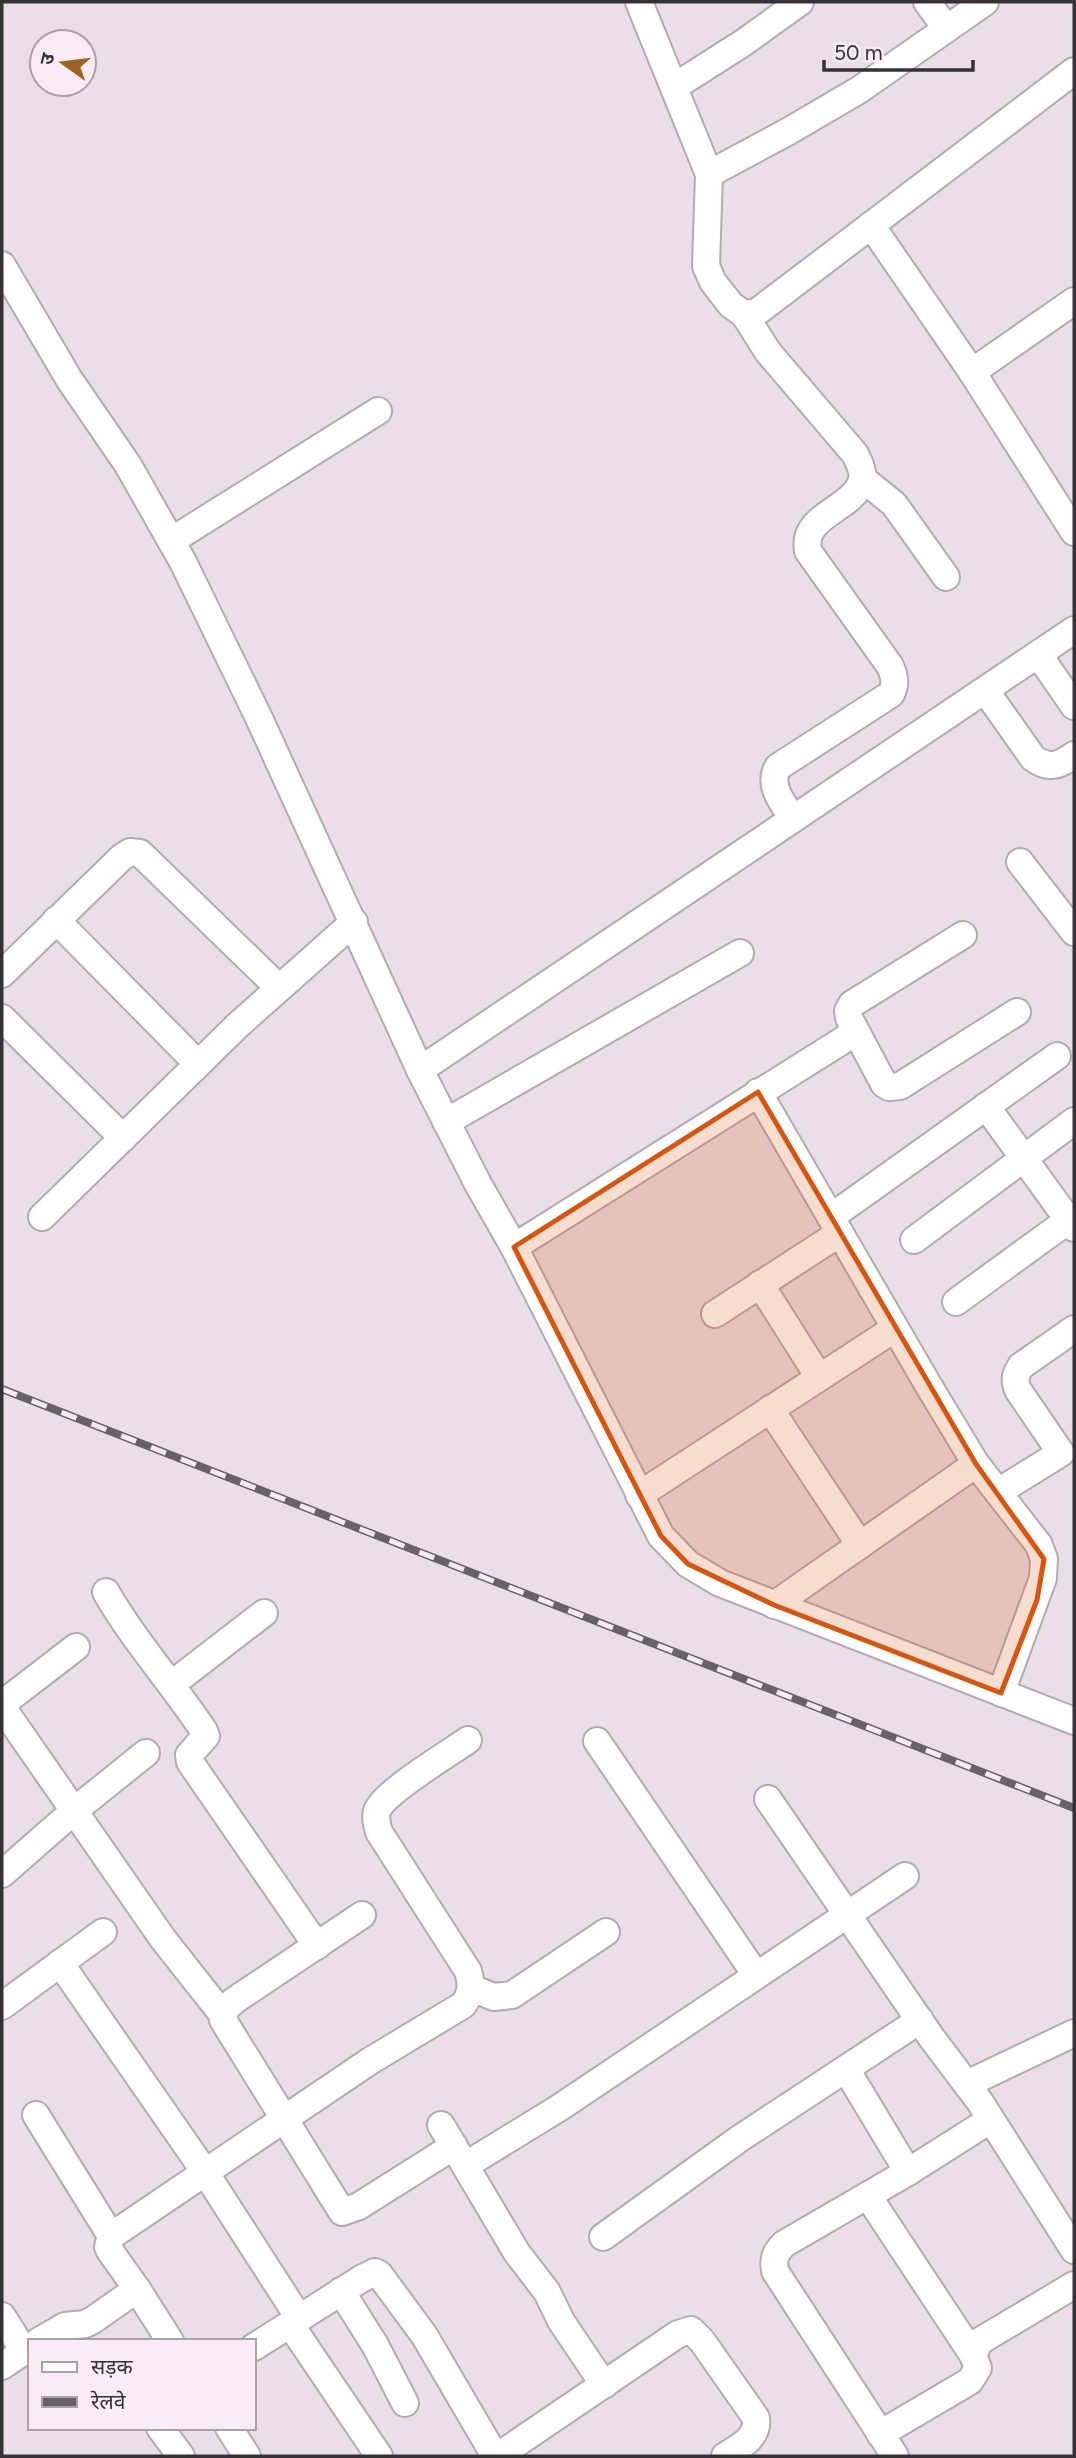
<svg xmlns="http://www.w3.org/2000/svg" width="1076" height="2458" viewBox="0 0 1076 2458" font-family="Figtree,'Noto Sans Devanagari',sans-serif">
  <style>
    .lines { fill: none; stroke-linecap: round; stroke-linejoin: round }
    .minor-casing { stroke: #b5a9b3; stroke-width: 30 }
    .minor { stroke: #fff; stroke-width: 26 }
    .rail-casing { stroke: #686167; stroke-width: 8 }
    .rail { stroke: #f8ebf6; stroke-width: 5; stroke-dasharray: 16; stroke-linecap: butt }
    .marked { fill: #d65510; fill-opacity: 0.2; stroke: #d65510; stroke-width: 5; stroke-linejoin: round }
  </style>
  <rect width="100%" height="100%" fill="#eadee9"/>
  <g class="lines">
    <!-- minor casing -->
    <g class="minor-casing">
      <g id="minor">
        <polyline points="639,2 709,174 706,266 713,282 731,305 744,314 757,312 1074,71"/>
        <polyline points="927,2 946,28"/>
        <polyline points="674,87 743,43 800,2"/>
        <polyline points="709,174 789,131 859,90 985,2"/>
        <polyline points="871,225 972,372 1074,532"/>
        <polyline points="2,265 69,379 128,465 183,562 258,716 420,1070 478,1184 514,1247 661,1536 688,1564 720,1583 1074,1721"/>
        <path d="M744,314l24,38 87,102c4,8 9,18 7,26 -8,30 -61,34 -54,71l82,115c5,11 6,18 1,28l-113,73c-11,18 5,36 15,52"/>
        <polyline points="972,372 1074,301"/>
        <polyline points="863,479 894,504 946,577"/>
        <polyline points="171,541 378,411"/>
        <polyline points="1038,654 1074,706"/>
        <path d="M985,690l48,68c16,12 27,7 41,-3"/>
        <polyline points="1020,862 1074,932"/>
        <polyline points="56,920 198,1064"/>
        <polyline points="963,935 852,1004 848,1011 849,1018 884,1084 889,1087 900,1086 1017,1012"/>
        <polyline points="2,974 122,857 130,852 140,853 278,987"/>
        <polyline points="2,1018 123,1138"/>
        <polyline points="420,1070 1074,630"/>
        <polyline points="758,1092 930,1388 976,1464 1039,1545 1044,1559 1043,1578 1001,1693"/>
        <polyline points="986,1106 1074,1228"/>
        <polyline points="446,1122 740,953"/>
        <polyline points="42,1217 238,1025 354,922"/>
        <polyline points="831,1217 1057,1056"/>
        <polyline points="914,1240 1074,1121"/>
        <polyline points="514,1247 856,1032"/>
        <polyline points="760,1284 819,1377"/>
        <polyline points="956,1302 1074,1216"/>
        <polyline points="715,1314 840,1233"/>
        <polyline points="770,1409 860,1545"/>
        <path d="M998,1492l63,-39 -43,-63c-4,-10 -3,-15 3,-24l53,-37"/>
        <polyline points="639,1495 894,1329"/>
        <path d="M106,1592c28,49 67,92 98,139l2,5 -17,19 1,7 127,184"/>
        <polyline points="774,1605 976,1464"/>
        <polyline points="172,1684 264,1613"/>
        <polyline points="2,1704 76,1647"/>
        <polyline points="2,1707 163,1939 223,2015"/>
        <polyline points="597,1741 756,1975"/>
        <polyline points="768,1799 931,2037 980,2102 1074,2250"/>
        <polyline points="2,1874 75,1810 146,1753"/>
        <polyline points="362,1915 235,2000 225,2009 223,2020 342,2212 359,2206 454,2146"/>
        <polyline points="60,1963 205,2172 299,2318"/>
        <polyline points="471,1988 494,1997 512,1995 606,1932"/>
        <polyline points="2,2006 103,1932"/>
        <polyline points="846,2069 908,2172"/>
        <polyline points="967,2084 1074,2033"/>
        <polyline points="36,2115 111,2236"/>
        <polyline points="441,2125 517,2253 547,2292 561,2321 604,2385"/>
        <polyline points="466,2165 559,2108 905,1876"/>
        <polyline points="868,2196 973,2355"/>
        <polyline points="603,2237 739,2139 920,2020"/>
        <polyline points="137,2289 170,2341"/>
        <polyline points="341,2291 375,2345 405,2403"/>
        <polyline points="2,2316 24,2351"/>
        <polyline points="290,2324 379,2456"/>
        <path d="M39,2341l26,-15 20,-2 8,-4 44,-31 -27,-38 -2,-4 3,-11 259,-175 93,-56c9,-12 9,-20 5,-34l-89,-139c-2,-7 -4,-14 -2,-21 7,-19 73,-58 91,-71"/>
        <polyline points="254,2347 361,2279 375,2272 379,2274 424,2335 495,2456"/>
        <polyline points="2,2366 30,2347"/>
        <polyline points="160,2428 181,2456"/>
        <polyline points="229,2428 247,2456"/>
        <polyline points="880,2434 970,2381 978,2368 973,2355 980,2341 1074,2285"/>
        <path d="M498,2456l180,-122 13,-4 11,11 54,77c3,20 -17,29 -31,38"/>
        <path d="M895,2456l-120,-185c-2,-12 0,-18 9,-27l124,-72 82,-52"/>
      </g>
    </g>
    <!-- minor -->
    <use href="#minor" class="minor"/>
    <!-- rail casing -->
    <g class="rail-casing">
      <polyline id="rail" points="2,1389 1074,1808"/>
    </g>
    <!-- rail -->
    <use href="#rail" class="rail"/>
  </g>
  <!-- marked area -->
  <path class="marked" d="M758,1092l218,372 68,95 -7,41 -36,93 -227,-88 -86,-41 -27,-28 -147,-289z"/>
  <!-- border -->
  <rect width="1076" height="2458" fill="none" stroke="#363135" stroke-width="7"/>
  <!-- legend -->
  <rect x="28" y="2339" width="228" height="91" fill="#f8ebf6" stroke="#aaa1a9" stroke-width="2"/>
  <rect x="42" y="2362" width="35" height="10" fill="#ffffff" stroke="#aaa1a9" stroke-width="2"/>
  <text x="91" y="2374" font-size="21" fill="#363135">सड़क</text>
  <rect x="42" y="2397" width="35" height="10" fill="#686167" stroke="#aaa1a9" stroke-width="2"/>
  <text x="91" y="2409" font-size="21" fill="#363135">रेलवे</text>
  <!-- north arrow -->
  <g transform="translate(63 63) rotate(284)"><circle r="33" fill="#f8ebf6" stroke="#aaa1a9" stroke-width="2"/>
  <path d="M0-5L12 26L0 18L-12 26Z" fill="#9c6221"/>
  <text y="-10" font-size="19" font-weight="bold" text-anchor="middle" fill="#363135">उ</text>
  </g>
  <!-- scale -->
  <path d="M824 60v10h149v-10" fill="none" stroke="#363135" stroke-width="3.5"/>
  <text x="834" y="60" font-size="21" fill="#363135" stroke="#f8ebf6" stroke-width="5" paint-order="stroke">50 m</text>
</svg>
